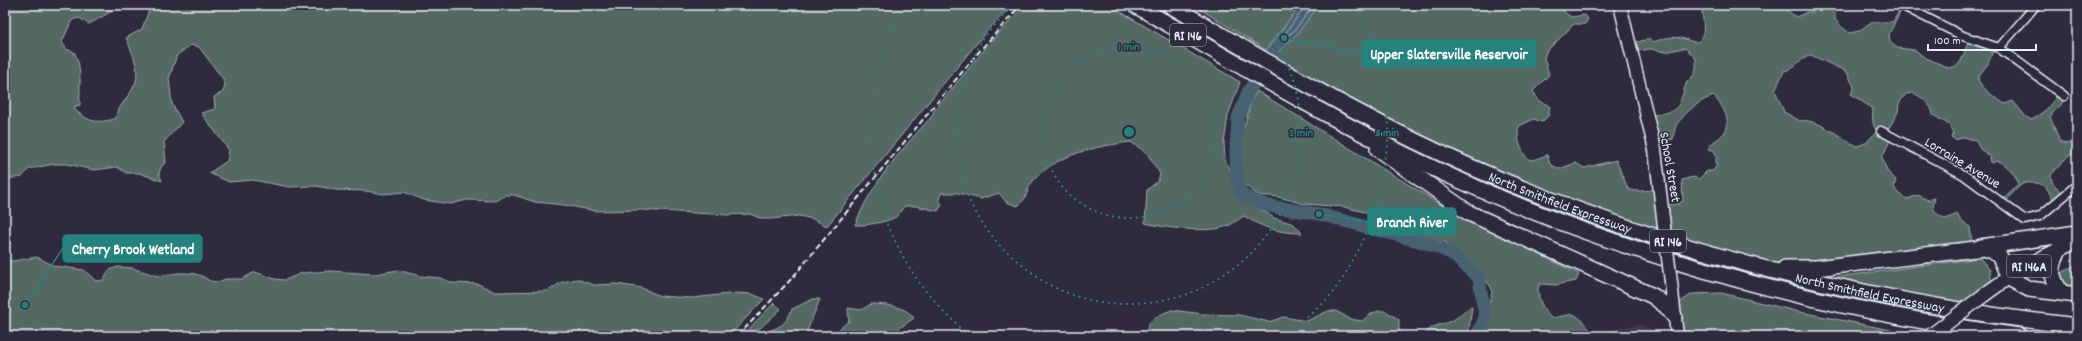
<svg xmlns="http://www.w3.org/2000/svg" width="2082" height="341" viewBox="0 0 2082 341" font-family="Dekko,sans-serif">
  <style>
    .built { fill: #433848 }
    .green { fill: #546964; stroke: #9eadae; fill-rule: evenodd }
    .water { fill: #496272; stroke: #899ba8 }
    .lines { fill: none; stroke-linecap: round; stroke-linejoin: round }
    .shore { stroke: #a8b8c2; stroke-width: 1 }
    .river { stroke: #496272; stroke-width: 13 }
    .street-casing { stroke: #e8f1f8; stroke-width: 11 }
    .secondary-casing { stroke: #e8f1f8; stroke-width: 15 }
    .primary-casing { stroke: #e8f1f8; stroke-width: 16 }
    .highway-casing { stroke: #e8f1f8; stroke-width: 18 }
    .street { stroke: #2f2a3d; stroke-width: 8 }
    .secondary { stroke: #2f2a3d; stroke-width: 12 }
    .primary { stroke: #2f2a3d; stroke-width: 13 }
    .highway { stroke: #2f2a3d; stroke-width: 15 }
    .rail { stroke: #e8f1f8; stroke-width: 2; stroke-dasharray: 6 3; stroke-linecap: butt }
    .secondary-bridge-casing { stroke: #e8f1f8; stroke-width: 15; stroke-linecap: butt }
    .primary-bridge-casing { stroke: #e8f1f8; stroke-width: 16; stroke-linecap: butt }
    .secondary-bridge { stroke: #2f2a3d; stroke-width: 12 }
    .primary-bridge { stroke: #2f2a3d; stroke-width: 13 }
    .ring { fill: none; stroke: #25827c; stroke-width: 2; stroke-dasharray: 2 4 }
    .labels { text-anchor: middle; stroke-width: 3; stroke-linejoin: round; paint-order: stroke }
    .shield { fill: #2f2a3d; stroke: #b0b5c0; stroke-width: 1 }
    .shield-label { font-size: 13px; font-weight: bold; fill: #e8f1f8 }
    .street-label { font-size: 14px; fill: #e8f1f8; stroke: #2f2a3d }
    .centre { fill: #25827c; stroke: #2f2a3d; stroke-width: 2 }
    .ring-label { font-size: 12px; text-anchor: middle; font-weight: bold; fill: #25827c; stroke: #2f2a3d; stroke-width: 3; stroke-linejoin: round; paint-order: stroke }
    .leader { fill: none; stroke: #25827c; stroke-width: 1.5 }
    .callout-dot { fill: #25827c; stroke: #2f2a3d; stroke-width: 1.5 }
    .callout { fill: #25827c; stroke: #25827c; stroke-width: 1.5 }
    .callout-label { font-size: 15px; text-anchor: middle; font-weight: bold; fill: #fff }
  </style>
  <rect width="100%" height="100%" fill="#2f2a3d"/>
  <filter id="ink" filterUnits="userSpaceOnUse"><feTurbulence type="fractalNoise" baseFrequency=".025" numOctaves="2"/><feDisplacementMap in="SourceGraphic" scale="8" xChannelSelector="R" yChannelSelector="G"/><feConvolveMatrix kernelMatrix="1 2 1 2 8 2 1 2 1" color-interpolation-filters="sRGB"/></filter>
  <g filter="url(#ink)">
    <!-- built -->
    <polygon class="built" points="1641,325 1659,332 1675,331 1677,336 1608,336 1607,333 1619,327"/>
    <!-- green -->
    <g class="green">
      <path d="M5,5h106l1,6 -23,13 -10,-6 -7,2 -10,22 4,7 8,3c9,15 5,35 6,53l-6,2 1,3c16,13 21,13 40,9 4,-14 14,-22 20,-35 6,-14 -4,-34 -9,-46l16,-9 9,-24h861l-26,27 -159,194 -14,-7 -14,-3 -28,3h-9l-12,-5 -22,1 -86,-5 -46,1 -32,-6 -29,-3 -21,-7h-8l-11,6 -28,-1 -17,4 -26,-4 -20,-8 -20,2 -18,-3 -31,-1 -18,-4 -28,1 -36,-7 -24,2 -20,-9 18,-12 2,-11 -28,-37 14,-4 -1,-12 9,-5 2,-7 -2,-6 -24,-32 -8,-2 -14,10 -8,24 3,25 10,18 -18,20 2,20 -5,5 -2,6 3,8 -23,-8h-13l-9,-6 -23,3 -27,-6h-13l-25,5 -7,8 -17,2z"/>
      <path d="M1025,5h84l131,77 -12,34 -4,27 1,17 11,19 3,18 4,4 19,9 12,8 20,6 8,9c-23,0 -39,-5 -58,-17 -6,3 -12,9 -19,11 -20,6 -60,1 -80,-4l2,-33 11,-9 2,-7 -13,-21 -16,-11c-34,4 -75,12 -98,39 -8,10 -3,14 -15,25l-12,-4 -7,-9 -18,6 -23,-6h-17l-2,6 3,6 -4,6 -22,-5h-11c-4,3 -5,7 -8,10 -8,6 -32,10 -42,9 17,-43 48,-77 78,-110v-3l60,-73z"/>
      <polygon points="1193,5 1301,5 1266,50"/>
      <path d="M1319,5h211l4,5c12,1 17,-5 29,-5l1,7 7,5 14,-2 3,4 -3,5h-11l-28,28 -2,6 5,17 -16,16 6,10 11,5 -2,10 -6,6 -8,-3 -15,7c-3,9 1,25 9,33l5,1 14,-5 3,9 9,5 17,-6 8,5 32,-8 12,29c10,4 22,1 33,0l4,16 13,-1 5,-3 -1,-21 11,-3 6,2 8,-8h6l3,-4v-13l-3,-4 -5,-1c2,-6 6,-7 11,-11 16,-12 6,-29 -5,-42 -15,4 -28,16 -37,28 -2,3 -3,10 -4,15l-19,5 -6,-28c30,-5 29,-3 38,-32 1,-3 4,-5 6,-7 5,-5 4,-12 4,-18l-9,-10 -4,-1 -17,4 -16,-3 -17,3 -2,-8 17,-5 6,3c12,-5 19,-6 31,-3 3,1 7,3 10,3 13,0 8,-29 5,-37h74l10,3 12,9 11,-5h6l6,-7h24c-17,12 -4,19 6,28l10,-2 12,-9h22l8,-15h2l-14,27 1,8 7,6 18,2 9,7 25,11 8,-2 4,-5 8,-21 25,8 -6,16 -8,10 -2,6c7,11 16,17 27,24l8,-3 13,16 6,3 15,-11 12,-16 4,2c2,12 -8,13 -13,22l10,24 7,3 10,-6v16l-8,1 -18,20 1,7 13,14 -9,8 -10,-17 -8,-4c-4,1 -8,-1 -12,0 -8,1 -16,14 -21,20l-3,-2 16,-17c-2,-10 -11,-20 -21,-23l-6,2 -1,-7 -10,-7 -4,-8 -11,-4 -10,3 -4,-3 2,-4 -2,-7 -18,-11c-1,-11 -11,-18 -20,-22l-7,1 -7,9 -1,9 -12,21 5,5 -9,20 5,13 9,9 -2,6 2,5 11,8 11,-4 10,5 7,-2c-4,12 0,16 11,21l11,-5 4,7 9,6 2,17 -194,23 -183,-54 -153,-68 -119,-58 -48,-29 4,-7 18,-17zM1811,55l36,17 7,15 -3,7 22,15c-1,7 -1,17 4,22l-11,12 -9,3c-15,-7 -41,-29 -57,-25l-16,-9 -9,-22 9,-19c10,-2 14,-11 27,-16z"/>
      <path d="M1257,91l191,118 131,65 -3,7 -21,4 -15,-1 -2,4c0,11 5,22 13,30 7,-1 11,-2 17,-3 12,-3 19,13 27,21h-114l11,-43 -1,-6 -13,-16 -33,-29 -13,-1 -18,-6 -24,-17 -46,-11 -39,-3 -27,-7 -20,-2 -18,-14 -2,-7 3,-35 10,-38z"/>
      <polygon points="37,257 54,266 84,270 96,281 104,280 109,270 118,267 132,268 158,276 178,273 192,273 202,276 210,281 217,282 226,279 242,279 255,272 275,279 285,280 302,273 330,271 375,274 398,270 420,276 440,278 453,283 478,284 495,292 548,291 562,282 577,279 594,285 616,284 642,288 660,296 692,298 737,293 752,294 764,299 729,336 5,336 5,260 13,261"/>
      <polygon points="1980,258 1990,270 1992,287 1962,308 1829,278"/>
      <polygon points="2077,264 2077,293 2063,287 2061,273"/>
      <polygon points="1721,293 1800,312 1921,336 1677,336 1679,303 1692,294"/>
      <path d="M813,299h7l-15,37h-63l32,-33 7,6 -23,21 4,3c17,-6 23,-6 30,-24z"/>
      <path d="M871,304c14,0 35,2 43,14l-23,16 -10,2 -39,-1 -4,-5 11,-9 -1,-13 13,2z"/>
      <path d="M1472,307l-3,23 -3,6h-42c7,-12 16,-10 27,-15 8,-3 11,-11 21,-14z"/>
      <path d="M1172,310l31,4 36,1 30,7 14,-5 24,4 21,-10h8l14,8 12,2c16,-13 21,-14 37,-1v10l5,6h-258c0,-17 12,-21 26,-26z"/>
    </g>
    <!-- water -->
    <polygon class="water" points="1301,5 1319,5 1297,34 1279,51 1275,58 1261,57"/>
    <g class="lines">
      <!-- shore -->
      <polyline class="shore" points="1304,5 1303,9 1284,35 1285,37 1294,31 1314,5"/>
      <!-- river -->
      <polyline class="river" points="1273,54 1248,92 1238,118 1236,151 1237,179 1241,193 1246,197 1269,206 1319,214 1426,243 1451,253 1479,278 1485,318 1477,336"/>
      <!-- street casing -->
      <g class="street-casing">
        <g id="street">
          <polyline points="1901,5 1963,36 1999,48 2064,96"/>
          <polyline points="1999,48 2036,5"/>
          <polyline points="1881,131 1964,175 2025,220 2040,216 2077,185"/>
        </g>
      </g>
      <!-- secondary casing -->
      <g class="secondary-casing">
        <g id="secondary">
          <polyline points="1620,5 1655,150 1664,226"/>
          <polyline points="1671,282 1677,336"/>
        </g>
      </g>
      <!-- primary casing -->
      <g class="primary-casing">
        <path id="primary" d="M1984,295c28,-21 60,-41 93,-53"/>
      </g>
      <!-- highway casing -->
      <g class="highway-casing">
        <g id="highway">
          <path d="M1135,5c94,54 187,110 285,157 190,91 391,146 599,174"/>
          <path id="s1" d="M1170,5c98,58 197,116 301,162 193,84 397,136 606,159"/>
          <polyline points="1378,149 1469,213 1653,296 1666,306 1674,316"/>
          <polyline points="1981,247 2077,233"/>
          <path d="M2059,249c-8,19 -10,25 2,43"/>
          <polyline points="1785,268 1816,268 1984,248 1993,251 2000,257 2009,278 2029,289 2077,295"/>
        </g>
      </g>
      <!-- street -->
      <use href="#street" class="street"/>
      <!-- secondary -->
      <use href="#secondary" class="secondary"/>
      <!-- primary -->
      <use href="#primary" class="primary"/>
      <!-- highway -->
      <use href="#highway" class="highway"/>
      <!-- rail -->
      <polyline class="rail" points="738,336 793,277 977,54 1021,5"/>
      <!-- secondary-bridge casing -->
      <g class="secondary-bridge-casing">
        <polyline id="secondary-bridge" points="1664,226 1671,282"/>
      </g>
      <!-- primary-bridge casing -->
      <g class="primary-bridge-casing">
        <polyline id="primary-bridge" points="1930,336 1984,295"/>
      </g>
      <!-- secondary-bridge -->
      <use href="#secondary-bridge" class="secondary-bridge"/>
      <!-- primary-bridge -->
      <use href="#primary-bridge" class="primary-bridge"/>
    </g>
  </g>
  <!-- distance rings -->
  <g class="ring">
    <circle cx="1129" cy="132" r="86"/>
    <path d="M1245 5A172 172 0 1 1 1013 5"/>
    <path d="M970 335A258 258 0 0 1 903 7M1355 7A258 258 0 0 1 1288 335"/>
  </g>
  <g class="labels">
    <!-- shield labels -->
    <g class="shield">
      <rect x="1170" y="24" width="36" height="22" rx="3"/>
      <rect x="1650" y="230" width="36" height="22" rx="3"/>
      <rect x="2007" y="255" width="44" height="22" rx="3"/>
    </g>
    <g class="shield-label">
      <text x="1188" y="40">RI 146</text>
      <text x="1668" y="246">RI 146</text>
      <text x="2029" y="271">RI 146A</text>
    </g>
    <!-- street labels -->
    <g class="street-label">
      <text transform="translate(1963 162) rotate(31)" y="5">Lorraine Avenue</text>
      <text transform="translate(1671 167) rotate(80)" y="5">School Street</text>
      <text dy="5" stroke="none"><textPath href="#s1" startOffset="438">North Smithfield Expressway</textPath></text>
      <text dy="5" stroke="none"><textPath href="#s1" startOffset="761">North Smithfield Expressway</textPath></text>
    </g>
  </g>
  <circle cx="1129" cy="132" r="6" class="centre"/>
  <g class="ring-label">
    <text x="1129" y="50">1 min</text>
    <text x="1301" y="136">2 min</text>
    <text x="1387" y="136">3 min</text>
  </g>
  <!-- callouts -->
  <path class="leader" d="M1284 38L1362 54M1319 214L1368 222M25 305L63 248"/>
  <g class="callout-dot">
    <circle cx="1284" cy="38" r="4"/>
    <circle cx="1319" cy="214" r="4"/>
    <circle cx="25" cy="305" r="4"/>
  </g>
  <g class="callout">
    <rect x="1362" y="40" width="174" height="27" rx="4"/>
    <rect x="1368" y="208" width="88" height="27" rx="4"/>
    <rect x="63" y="235" width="139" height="27" rx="4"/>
  </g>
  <g class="callout-label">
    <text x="1449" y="59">Upper Slatersville Reservoir</text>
    <text x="1412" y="227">Branch River</text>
    <text x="133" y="254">Cherry Brook Wetland</text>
  </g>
  <!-- margin -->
  <rect width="2082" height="341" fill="none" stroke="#2f2a3d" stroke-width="20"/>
  <rect x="10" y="10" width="2062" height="321" fill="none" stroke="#e8f1f8" stroke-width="1.5" filter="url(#ink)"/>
  <!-- scale -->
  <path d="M1928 44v6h108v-6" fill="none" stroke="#e8f1f8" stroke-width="2"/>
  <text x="1934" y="44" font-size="12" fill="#e8f1f8" stroke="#2f2a3d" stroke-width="3" paint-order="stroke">100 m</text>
</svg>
